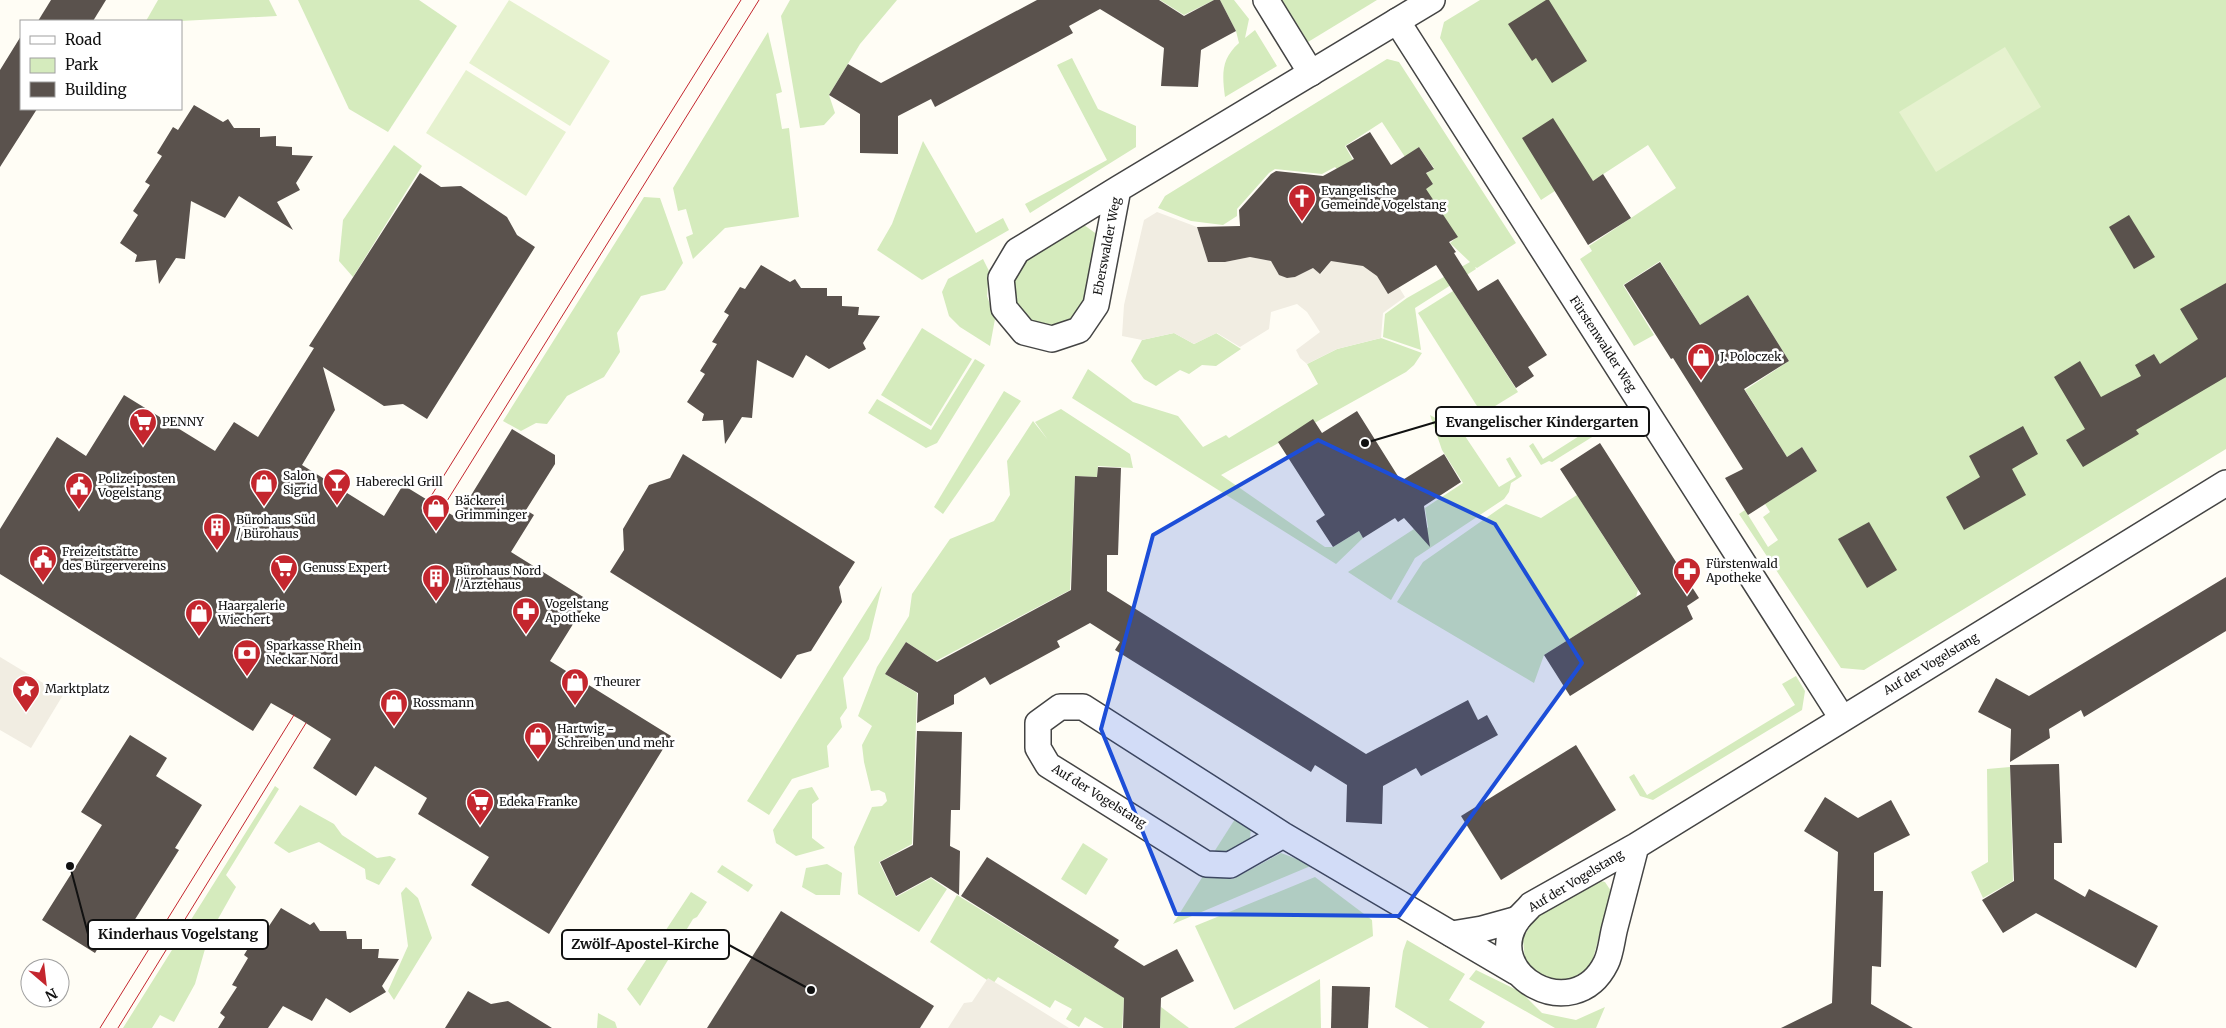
<svg xmlns="http://www.w3.org/2000/svg" width="2226" height="1028" viewBox="0 0 2226 1028" font-family="Merriweather,serif">
  <style>
    .green { fill: #d5ebbd }
    .pitch { fill: #e6f2cf }
    .plaza { fill: #f1ede2 }
    .building { fill: #5a524d }
    .lines { fill: none; stroke-linecap: round; stroke-linejoin: round }
    .minor-casing { stroke: #444; stroke-width: 28 }
    .minor { stroke: #fff; stroke-width: 25 }
    .tram { stroke: #c4262e; stroke-width: 1 }
    .marked { fill: #1d4ed8; fill-opacity: 0.2; stroke: #1d4ed8; stroke-width: 4; stroke-linejoin: round }
    .labels { text-anchor: middle; stroke-width: 5; stroke-linejoin: round; paint-order: stroke }
    .poi-label { font-size: 12px; fill: #111; stroke: #fff; text-anchor: start }
    .street-label { font-size: 12px; fill: #111; stroke: #fff }
    .leader { fill: none; stroke: #111; stroke-width: 2 }
    .callout-dot { fill: #111; stroke: #fff; stroke-width: 2 }
    .callout { fill: #fff; stroke: #111; stroke-width: 2 }
    .callout-label { font-size: 14px; text-anchor: middle; font-weight: bold; fill: #111 }
  </style>
  <rect width="100%" height="100%" fill="#fffdf5"/>
  <!-- green -->
  <g class="green">
    <polygon points="158,0 269,0 277,16 181,21 146,21"/>
    <polygon points="298,0 419,0 457,26 388,132 349,109"/>
    <polygon points="790,0 897,0 860,44 829,95 835,113 824,125 800,128 781,16"/>
    <polygon points="1160,0 1214,0 1184,15"/>
    <path d="M1220,0h14l15,19 -4,19 10,-8 22,36 -52,31c-3,-23 -4,-38 14,-54l-3,-12z"/>
    <polygon points="1282,0 1377,0 1308,42"/>
    <polygon points="1480,0 2226,0 2226,449 1864,670 1841,668 1739,514 1745,510 1768,547 1778,540 1763,517 1770,512 1765,504 1817,471 1802,447 1787,457 1745,390 1789,361 1748,295 1700,325 1660,261 1623,285 1654,335 1634,346 1580,259 1592,251 1589,246 1676,188 1648,145 1565,199 1558,189 1541,200 1440,38 1444,22"/>
    <polygon points="768,32 782,92 776,94 782,129 789,128 799,217 725,228 693,259 686,237 693,234 686,209 678,211 673,188"/>
    <polygon points="1072,58 1098,109 1136,126 1136,147 1030,213 1025,204 1107,160 1057,65"/>
    <polygon points="1387,59 1399,62 1516,243 1477,268 1475,267 1476,269 1415,308 1421,350 1383,337 1385,314 1407,298 1470,262 1450,243 1457,237 1404,203 1433,184 1426,174 1434,168 1419,147 1405,157 1382,122 1345,146 1353,160 1337,169 1335,167 1322,174 1275,169 1269,173 1237,209 1237,216 1223,225 1191,221 1158,208 1165,196"/>
    <polygon points="923,141 976,233 1003,218 1009,230 922,280 877,250 892,224"/>
    <polygon points="394,145 422,166 353,277 339,261 343,220"/>
    <polygon points="644,197 660,198 683,263 665,290 641,296 617,333 620,352 604,377 567,396 547,424 536,423 521,431 503,421"/>
    <polygon points="1084,225 1098,235 1084,301 1072,319 1053,326 1031,322 1016,308 1013,282 1025,261"/>
    <polygon points="983,259 989,271 987,296 995,319 990,346 960,327 949,316 942,292 948,279"/>
    <polygon points="1453,291 1518,392 1482,414 1418,313"/>
    <polygon points="922,328 972,359 931,426 881,395"/>
    <polygon points="1174,333 1194,344 1216,333 1241,349 1216,366 1202,365 1189,374 1180,370 1156,386 1144,379 1131,361 1142,340"/>
    <polygon points="1381,338 1422,353 1414,365 1406,372 1221,475 1325,547 1333,547 1359,531 1363,538 1336,564 1072,398 1088,369 1133,402 1178,416 1203,447 1226,435 1229,438 1318,384 1307,364 1337,349"/>
    <polygon points="975,359 985,365 937,443 926,448 868,413 877,399 931,430"/>
    <polygon points="1004,391 1021,401 943,514 934,507"/>
    <polygon points="1061,409 1130,454 1133,468 1098,466 1097,477 1075,476 1070,590 936,661 906,642 885,674 917,693 912,844 879,862 896,897 931,878 947,889 919,932 858,894 854,847 872,807 882,806 887,801 885,793 879,790 871,791 864,762 862,745 872,726 858,716 877,667 909,616 912,594 950,539 994,521 1010,495 1007,461 1033,421 1048,440 1035,422"/>
    <polygon points="1430,415 1463,433 1499,487 1516,477 1506,459 1510,457 1522,476 1511,483 1509,492 1504,499 1415,558 1391,600 1348,572 1414,529 1418,533 1425,531 1428,527 1425,508 1463,483 1442,450"/>
    <polygon points="1606,419 1605,429 1552,462 1549,461 1541,465 1529,446 1533,443 1543,459"/>
    <polygon points="1577,495 1638,590 1636,597 1544,655 1534,683 1397,602 1423,562 1506,504 1541,518"/>
    <polygon points="882,586 869,639 843,678 847,708 840,718 842,727 827,746 829,767 792,779 769,815 747,801"/>
    <polygon points="1796,676 1805,691 1802,710 1653,800 1640,796 1629,777 1634,774 1647,795 1795,705 1782,684"/>
    <polygon points="2010,767 2013,881 1983,898 1971,872 1988,862 1987,769"/>
    <polygon points="275,786 279,789 226,875 236,887 209,935 195,984 174,1022 160,1015 152,1028 123,1028"/>
    <polygon points="812,787 819,799 812,804 812,838 825,848 796,856 776,843 773,830 799,790"/>
    <polygon points="300,805 334,824 342,835 377,858 390,856 396,859 379,885 366,879 365,869 319,842 289,853 274,843"/>
    <polygon points="1237,816 1251,826 1250,839 1228,855 1214,852"/>
    <polygon points="1083,843 1108,859 1086,895 1061,879"/>
    <polygon points="1281,853 1313,865 1173,924 1203,876 1233,879"/>
    <polygon points="827,864 842,873 840,895 816,895 802,887 806,868"/>
    <polygon points="722,865 753,885 748,892 717,872"/>
    <polygon points="1315,877 1372,920 1373,936 1234,1010 1195,926"/>
    <polygon points="1596,880 1605,882 1611,891 1592,963 1579,977 1561,983 1542,979 1525,963 1523,938 1535,918"/>
    <polygon points="406,887 418,898 432,938 394,1000 388,991 408,946 401,893"/>
    <polygon points="691,892 707,902 697,917 693,919 640,1006 627,989"/>
    <polygon points="957,895 1124,998 1122,1028 1104,1028 1085,1017 1079,1027 1066,1019 1072,1009 1055,1000 1050,1008 998,977 993,984 930,942"/>
    <polygon points="1407,940 1465,974 1449,1000 1485,1022 1481,1028 1429,1028 1395,1007 1403,951"/>
    <polygon points="1476,970 1521,992 1542,1013 1576,1020 1605,1007 1596,1028 1555,1028 1469,979"/>
    <polygon points="1320,979 1321,1028 1234,1028"/>
    <polygon points="1161,1007 1189,1028 1160,1028"/>
    <polygon points="598,1013 615,1022 617,1028 597,1028"/>
  </g>
  <!-- pitch -->
  <g class="pitch">
    <polygon points="509,0 610,61 570,126 469,63"/>
    <polygon points="2005,47 2041,107 1936,172 1899,112"/>
    <polygon points="466,70 566,132 526,196 426,133"/>
  </g>
  <!-- plaza -->
  <g class="plaza">
    <polygon points="1157,212 1197,227 1207,259 1212,262 1225,262 1250,257 1271,261 1287,278 1295,277 1313,268 1321,274 1341,247 1362,228 1405,297 1383,313 1381,338 1337,349 1307,364 1300,358 1296,350 1320,332 1307,312 1297,304 1271,312 1269,329 1240,347 1217,333 1194,344 1174,333 1142,340 1122,336 1124,305 1144,220"/>
    <polygon points="0,657 63,695 31,748 0,730"/>
    <polygon points="988,978 1069,1028 948,1028 964,1003 972,1002"/>
  </g>
  <!-- building -->
  <g class="building">
    <polygon points="51,0 106,0 93,21 38,21"/>
    <polygon points="1037,0 1159,0 1184,16 1214,0 1220,0 1236,31 1201,50 1198,87 1161,86 1164,48 1100,9 1069,26 1073,33 1038,52 935,107 931,99 898,116 898,154 860,153 860,114 829,95 848,64 881,83"/>
    <polygon points="1546,0 1549,0 1587,61 1552,83 1536,58 1532,61 1508,24"/>
    <polygon points="21,36 21,109 37,109 0,167 0,70"/>
    <polygon points="194,105 223,122 228,119 234,128 260,128 260,137 276,136 276,146 292,147 292,155 313,156 296,183 300,190 277,202 293,230 239,196 225,218 191,201 185,259 176,258 159,284 156,260 135,262 137,255 120,243 138,215 133,211 150,185 145,182 162,156 157,153 173,127 178,130"/>
    <polygon points="1553,118 1593,181 1603,174 1631,218 1588,245 1522,138"/>
    <polygon points="1370,132 1391,165 1419,147 1434,169 1426,173 1433,184 1426,189 1458,237 1449,242 1456,252 1454,253 1478,291 1498,279 1547,355 1528,367 1534,376 1516,388 1436,265 1388,294 1377,276 1363,266 1331,261 1320,274 1313,268 1295,277 1287,278 1279,275 1271,261 1250,257 1225,262 1208,262 1197,227 1240,226 1239,210 1271,174 1276,171 1323,176 1354,159 1346,146"/>
    <polygon points="420,173 441,187 461,186 507,217 517,235 535,247 427,419 403,404 384,406 323,367 335,410 302,465 384,516 403,485 457,518 512,429 555,455 555,464 526,510 534,515 511,552 588,600 550,661 671,736 549,934 471,885 489,857 418,814 427,798 375,766 356,796 313,768 331,739 301,720 271,703 253,731 0,574 0,529 57,437 86,456 124,395 215,451 234,422 258,437 314,348 309,346"/>
    <polygon points="2129,215 2155,257 2134,269 2109,227"/>
    <polygon points="1660,262 1700,325 1748,295 1789,361 1744,389 1787,457 1802,447 1817,471 1748,515 1725,478 1743,469 1673,358 1671,359 1624,285"/>
    <polygon points="761,265 790,282 795,279 801,288 827,288 827,296 842,296 842,306 859,307 858,315 880,316 863,343 866,349 829,369 806,355 793,378 757,360 752,418 742,417 725,444 723,420 702,421 704,414 687,402 705,374 700,371 717,344 712,342 729,315 724,312 740,287 745,289"/>
    <polygon points="2226,283 2226,377 2136,430 2139,434 2083,467 2066,440 2085,429 2054,377 2080,361 2101,397 2141,376 2135,365 2154,354 2160,364 2198,339 2180,309"/>
    <polygon points="1357,411 1401,481 1444,454 1461,482 1424,506 1430,547 1404,518 1398,522 1395,518 1363,538 1359,531 1333,547 1316,521 1325,515 1278,442 1313,419 1322,433"/>
    <polygon points="2023,426 2038,454 2012,469 2026,495 1964,530 1946,497 1980,477 1969,456"/>
    <polygon points="1600,443 1699,598 1687,606 1693,619 1570,696 1544,655 1641,594 1560,469"/>
    <polygon points="683,454 855,562 839,587 842,602 811,651 797,655 781,679 610,572 624,550 623,529 649,485 670,478"/>
    <polygon points="1098,467 1121,468 1118,555 1107,555 1107,591 1366,754 1468,700 1478,720 1487,715 1498,735 1421,776 1416,768 1383,786 1382,824 1346,822 1347,785 1315,765 1311,772 1115,650 1120,642 1090,623 1057,641 1060,647 990,685 985,677 954,695 954,704 917,723 918,693 885,674 906,642 937,662 1071,590 1075,476 1097,477"/>
    <polygon points="1869,522 1897,570 1867,588 1838,539"/>
    <polygon points="2226,577 2226,631 2084,717 2081,710 2049,729 2050,738 2010,762 2011,729 1978,712 1996,678 2029,696"/>
    <polygon points="917,731 962,732 960,810 951,810 950,846 960,851 959,895 931,877 896,896 880,862 913,845"/>
    <polygon points="130,735 167,758 156,776 202,805 175,848 179,850 127,932 113,923 95,953 42,920 102,825 81,812"/>
    <polygon points="1576,745 1616,810 1501,880 1461,816"/>
    <polygon points="2059,764 2062,843 2054,843 2054,879 2085,897 2089,889 2158,926 2136,968 2036,913 2003,933 1982,900 2014,881 2010,765"/>
    <polygon points="1825,797 1858,818 1891,800 1910,835 1874,853 1874,891 1883,891 1881,967 1872,966 1871,1004 1913,1028 1781,1028 1832,1003 1838,852 1804,831"/>
    <polygon points="987,857 1119,940 1114,947 1144,966 1177,949 1194,981 1161,998 1160,1028 1123,1028 1124,998 961,896"/>
    <polygon points="281,908 310,925 314,922 320,931 346,931 347,939 362,939 362,949 379,949 378,958 399,959 382,986 386,992 350,1013 326,998 312,1021 283,1006 268,1028 218,1028 225,1017 220,1013 237,987 232,985 248,958 244,955 260,929 265,932"/>
    <polygon points="781,911 934,1006 920,1028 707,1028"/>
    <polygon points="1332,986 1370,987 1368,1028 1331,1028"/>
    <polygon points="468,991 491,1004 508,1001 552,1028 445,1028"/>
  </g>
  <g class="lines">
    <!-- minor casing -->
    <g class="minor-casing">
      <g id="minor">
        <polyline points="1266,0 1311,73"/>
        <polyline points="1397,21 1842,718"/>
        <polyline points="1118,189 1096,305 1079,330 1052,339 1024,332 1004,308 1001,278 1017,251 1118,189 1432,0"/>
        <polyline points="1283,835 1230,865 1206,864 1048,765 1038,748 1038,723 1060,707 1083,707 1283,835 1516,972"/>
        <path d="M1636,846c-7,27 -14,54 -21,81 -3,11 -4,26 -9,36 -32,65 -127,11 -88,-44 4,-5 9,-9 13,-14l105,-59 590,-363"/>
        <polyline points="1452,934 1482,929 1518,919"/>
      </g>
    </g>
    <!-- minor -->
    <use href="#minor" class="minor"/>
    <!-- tram -->
    <g class="tram">
      <polyline points="428,501 741,0"/>
      <polyline points="442,509 759,0"/>
      <polyline points="100,1028 294,715"/>
      <polyline points="118,1028 306,723"/>
    </g>
  </g>
  <!-- marked area -->
  <path class="marked" d="M1318,440l177,84 87,139 -183,253 -223,-2 -75,-185 52,-194z"/>
  <!-- icons -->
  <defs>
    <g id="church-pin" transform="scale(1.4375)"><path d="M0 17L-7.5 6A9.5 9.5 0 1 1 7.5 6Z" fill="#c4262e" stroke="#fff"/><path d="M-1.2-6h2.4v3.5h3.3v2.4h-3.3V6h-2.4V-.1h-3.3v-2.4h3.3Z" fill="#fff"/></g>
    <g id="shop-pin" transform="scale(1.4375)"><path d="M0 17L-7.5 6A9.5 9.5 0 1 1 7.5 6Z" fill="#c4262e" stroke="#fff"/><path d="M-5-2.5h2.3a2.7 3.5 0 0 1 5.4 0H5L5.5 6h-11ZM-1.5-2.5h3a1.5 2.3 0 0 0-3 0Z" fill="#fff"/></g>
    <g id="supermarket-pin" transform="scale(1.4375)"><path d="M0 17L-7.5 6A9.5 9.5 0 1 1 7.5 6Z" fill="#c4262e" stroke="#fff"/><path d="M-6-5.5h2.5l.6 2H6L4.5 2H-2.5L-4.4-4H-6ZM-1.5 3.2a1.3 1.3 0 1 0 .1 0ZM3 3.2a1.3 1.3 0 1 0 .1 0Z" fill="#fff"/></g>
    <g id="bar-pin" transform="scale(1.4375)"><path d="M0 17L-7.5 6A9.5 9.5 0 1 1 7.5 6Z" fill="#c4262e" stroke="#fff"/><path d="M-6-5H6L.8 .8V4.5H3.5V6h-7V4.5H-.8V.8Z" fill="#fff"/></g>
    <g id="civic-pin" transform="scale(1.4375)"><path d="M0 17L-7.5 6A9.5 9.5 0 1 1 7.5 6Z" fill="#c4262e" stroke="#fff"/><path d="M-.6-6.5H3V-4.5H.6V-3L4-1V1h2V6H-6V1h2V-1L-.6-3ZM-1.2 2.5V6h2.4V2.5Z" fill="#fff"/></g>
    <g id="building-pin" transform="scale(1.4375)"><path d="M0 17L-7.5 6A9.5 9.5 0 1 1 7.5 6Z" fill="#c4262e" stroke="#fff"/><path d="M-4-6H4V6H1V3H-1V6H-4ZM-2.5-4.3h1.7v1.8h-1.7ZM.8-4.3h1.7v1.8H.8ZM-2.5-1h1.7V.8h-1.7ZM.8-1h1.7V.8H.8Z" fill="#fff"/></g>
    <g id="pharmacy-pin" transform="scale(1.4375)"><path d="M0 17L-7.5 6A9.5 9.5 0 1 1 7.5 6Z" fill="#c4262e" stroke="#fff"/><path d="M-2-6h4v4h4v4h-4v4h-4v-4h-4v-4h4Z" fill="#fff"/></g>
    <g id="bank-pin" transform="scale(1.4375)"><path d="M0 17L-7.5 6A9.5 9.5 0 1 1 7.5 6Z" fill="#c4262e" stroke="#fff"/><path d="M-6-4H6V4H-6ZM0-2.3a2.3 2.3 0 1 0 0 4.6a2.3 2.3 0 1 0 0-4.6Z" fill="#fff"/></g>
    <g id="sight-pin" transform="scale(1.4375)"><path d="M0 17L-7.5 6A9.5 9.5 0 1 1 7.5 6Z" fill="#c4262e" stroke="#fff"/><path d="M0-6L1.8-2.2L6-1.7L2.9 1.2L3.7 5.4L0 3.3L-3.7 5.4L-2.9 1.2L-6-1.7L-1.8-2.2Z" fill="#fff"/></g>
  </defs>
  <g fill-rule="evenodd">
    <use href="#church-pin" x="1302" y="198"/>
    <use href="#shop-pin" x="1701" y="357"/>
    <use href="#supermarket-pin" x="143" y="422"/>
    <use href="#bar-pin" x="337" y="482"/>
    <use href="#shop-pin" x="264" y="483"/>
    <use href="#civic-pin" x="79" y="486"/>
    <use href="#shop-pin" x="436" y="508"/>
    <use href="#building-pin" x="217" y="527"/>
    <use href="#civic-pin" x="43" y="559"/>
    <use href="#supermarket-pin" x="284" y="568"/>
    <use href="#pharmacy-pin" x="1687" y="571"/>
    <use href="#building-pin" x="436" y="578"/>
    <use href="#pharmacy-pin" x="526" y="611"/>
    <use href="#shop-pin" x="199" y="613"/>
    <use href="#bank-pin" x="247" y="653"/>
    <use href="#shop-pin" x="575" y="682"/>
    <use href="#sight-pin" x="26" y="689"/>
    <use href="#shop-pin" x="394" y="703"/>
    <use href="#shop-pin" x="538" y="736"/>
    <use href="#supermarket-pin" x="480" y="802"/>
  </g>
  <g class="labels">
    <!-- poi labels -->
    <g class="poi-label">
      <text x="1321" y="195">Evangelische<tspan x="1321" dy="14">Gemeinde Vogelstang</tspan></text>
      <text x="1720" y="361">J. Poloczek</text>
      <text x="162" y="426">PENNY</text>
      <text x="283" y="480">Salon<tspan x="283" dy="14">Sigrid</tspan></text>
      <text x="98" y="483">Polizeiposten<tspan x="98" dy="14">Vogelstang</tspan></text>
      <text x="356" y="486">Habereckl Grill</text>
      <text x="455" y="505">Bäckerei<tspan x="455" dy="14">Grimminger</tspan></text>
      <text x="236" y="524">Bürohaus Süd<tspan x="236" dy="14">/ Bürohaus</tspan></text>
      <text x="62" y="556">Freizeitstätte<tspan x="62" dy="14">des Bürgervereins</tspan></text>
      <text x="1706" y="568">Fürstenwald<tspan x="1706" dy="14">Apotheke</tspan></text>
      <text x="303" y="572">Genuss Expert</text>
      <text x="455" y="575">Bürohaus Nord<tspan x="455" dy="14">/ Ärztehaus</tspan></text>
      <text x="545" y="608">Vogelstang<tspan x="545" dy="14">Apotheke</tspan></text>
      <text x="218" y="610">Haargalerie<tspan x="218" dy="14">Wiechert</tspan></text>
      <text x="266" y="650">Sparkasse Rhein<tspan x="266" dy="14">Neckar Nord</tspan></text>
      <text x="594" y="686">Theurer</text>
      <text x="45" y="693">Marktplatz</text>
      <text x="413" y="707">Rossmann</text>
      <text x="557" y="733">Hartwig -<tspan x="557" dy="14">Schreiben und mehr</tspan></text>
      <text x="499" y="806">Edeka Franke</text>
    </g>
    <!-- street labels -->
    <g class="street-label">
      <text transform="translate(1107 246) rotate(-79)" y="4">Eberswalder Weg</text>
      <text transform="translate(1603 344) rotate(57)" y="4">Fürstenwalder Weg</text>
      <text transform="translate(1931 664) rotate(-31)" y="4">Auf der Vogelstang</text>
      <text transform="translate(1099 796) rotate(32)" y="4">Auf der Vogelstang</text>
      <text transform="translate(1576 881) rotate(-31)" y="4">Auf der Vogelstang</text>
    </g>
  </g>
  <!-- callouts -->
  <path class="leader" d="M1365 443L1436 422M70 866L88 934M811 990L729 945"/>
  <g class="callout-dot">
    <circle cx="1365" cy="443" r="5"/>
    <circle cx="70" cy="866" r="5"/>
    <circle cx="811" cy="990" r="5"/>
  </g>
  <g class="callout">
    <rect x="1436" y="407" width="213" height="29" rx="5"/>
    <rect x="88" y="920" width="180" height="29" rx="5"/>
    <rect x="562" y="930" width="167" height="29" rx="5"/>
  </g>
  <g class="callout-label">
    <text x="1542" y="427">Evangelischer Kindergarten</text>
    <text x="178" y="939">Kinderhaus Vogelstang</text>
    <text x="645" y="949">Zwölf-Apostel-Kirche</text>
  </g>
  <!-- legend -->
  <rect x="20" y="20" width="162" height="90" fill="#ffffff" stroke="#a0a0a0"/>
  <rect x="30" y="36" width="25" height="8" fill="#ffffff" stroke="#a0a0a0"/>
  <text x="65" y="45" font-size="15" fill="#111111">Road</text>
  <rect x="30" y="58" width="25" height="15" fill="#d5ebbd" stroke="#a0a0a0"/>
  <text x="65" y="70" font-size="15" fill="#111111">Park</text>
  <rect x="30" y="82" width="25" height="15" fill="#5a524d" stroke="#a0a0a0"/>
  <text x="65" y="95" font-size="15" fill="#111111">Building</text>
  <!-- north arrow -->
  <g transform="translate(45 983) rotate(152)"><circle r="24" fill="#ffffff" stroke="#a0a0a0"/>
  <path d="M0-4L9 19L0 12L-9 19Z" fill="#c4262e"/>
  <text y="-8" font-size="14" font-weight="bold" text-anchor="middle" fill="#111111">N</text>
  </g>
</svg>
